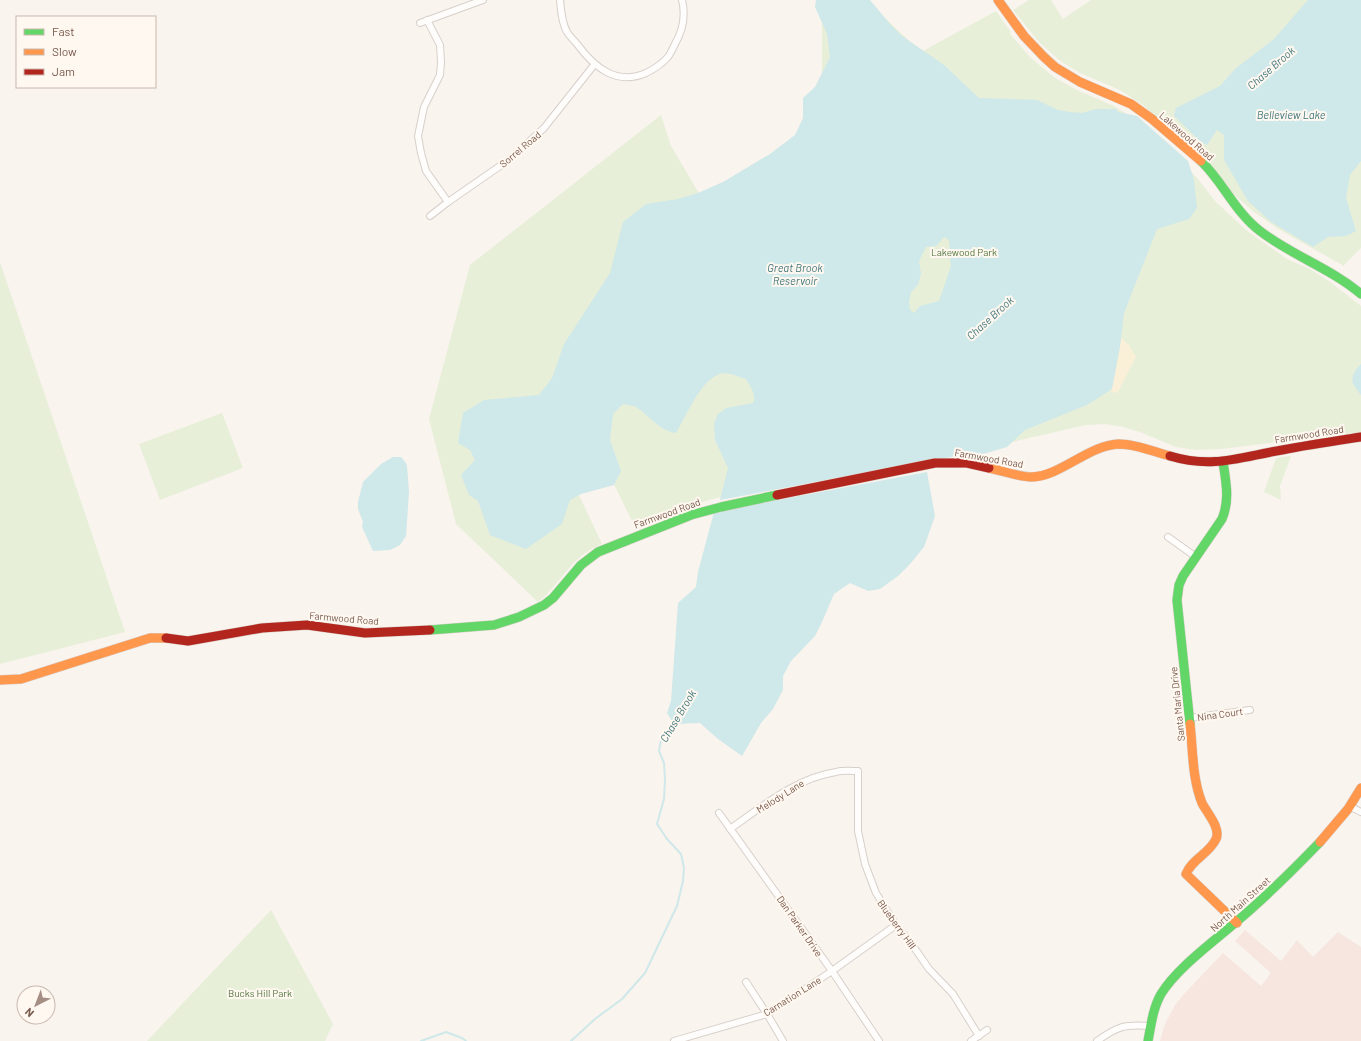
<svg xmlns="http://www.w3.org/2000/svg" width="1361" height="1041" viewBox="0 0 1361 1041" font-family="Barlow,sans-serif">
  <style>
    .commercial { fill: #f6e6df }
    .green { fill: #e7efd9 }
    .sand { fill: #faf0d7 }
    .water { fill: #cfe8e9; fill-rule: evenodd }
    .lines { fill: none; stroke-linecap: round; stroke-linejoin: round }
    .stream { stroke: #cfe8e9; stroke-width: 2 }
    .street-casing { stroke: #d8cfca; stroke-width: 8 }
    .fast-casing { stroke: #d8cfca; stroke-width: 10 }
    .slow-casing { stroke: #d8cfca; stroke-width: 10 }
    .jam-casing { stroke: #d8cfca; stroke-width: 10 }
    .street { stroke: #fefdfc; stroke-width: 6 }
    .fast { stroke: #63d668; stroke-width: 9 }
    .slow { stroke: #ff974d; stroke-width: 9 }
    .jam { stroke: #b3261e; stroke-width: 9 }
    .labels { text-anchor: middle; stroke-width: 4; stroke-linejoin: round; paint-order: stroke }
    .street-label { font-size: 10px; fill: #78594c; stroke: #fff8f0 }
    .park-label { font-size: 10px; fill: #557841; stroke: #fff8f0 }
    .water-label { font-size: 11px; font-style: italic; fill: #40767c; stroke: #fff8f0 }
  </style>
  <rect width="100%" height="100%" fill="#f9f4ee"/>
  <!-- commercial -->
  <polygon class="commercial" points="1245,930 1281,961 1297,940 1313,957 1338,932 1361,947 1361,1041 1160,1041 1165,1024 1175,1005 1184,994 1223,953 1261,986 1271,973 1235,941"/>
  <!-- green -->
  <g class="green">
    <path d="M822,0h44l55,52 75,-41 15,21 -1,2 21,24 24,20 24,13 35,15 14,9 57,50 13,14 17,22 31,29 41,29 23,10 20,13 31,24v126l-140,17 -25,1 -20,-3 -36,-15 -17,-5 -18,-3 -19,1 -113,26 -257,47 -14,4 -66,27 -42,-85 -25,30 33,70c-9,4 -17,8 -24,15 -15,13 -24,31 -40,43l-82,-78 -27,-105 41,-154 191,-150 10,31 32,54 103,-63 16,-55z"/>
    <polygon points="1029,0 1051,0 1063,19 1091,0 1361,0 1361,248 1345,264 1344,266 1280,230 1254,212 1230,191 1198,153 1143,105 1120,90 1080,73 1059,60 1039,42 1013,10"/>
    <polygon points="0,262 125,632 0,664"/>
    <polygon points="222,413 243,468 160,500 139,444"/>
    <polygon points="1291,456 1280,486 1281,500 1264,492 1276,458"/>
    <polygon points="271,910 333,1024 325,1041 147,1041"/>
  </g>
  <!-- sand -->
  <polygon class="sand" points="1121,338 1129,345 1136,357 1118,392 1114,393 1111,391 1109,385"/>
  <!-- water -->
  <g class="water">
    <path d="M816,0h54l20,24 12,12 42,29 35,33 58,2 21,10 12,2 12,1 14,-4h20l2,3 19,4 51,45 6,19 3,28 -8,11 -32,10 -33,84 -4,34 -8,42 -25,16 -62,25 -18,17 -34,10h-21l-16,2 -216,41 8,-32 -13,-28 -1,-16 4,-10 8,-6 27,-5c4,-8 -3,-17 -7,-24 -7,-2 -15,-6 -22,-6 -22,2 -38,44 -48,60 -18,-3 -26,-17 -40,-26 -4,-2 -9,-2 -13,-3l-10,10 -3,26 11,31 -7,14 -33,9 -11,6 -8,24 -36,25 -36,-14 -12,-34 -9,-6 -8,-20 14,-15 -5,-10 -12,-7 5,-30 21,-13 55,-5 13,-17 12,-34 46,-71 13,-51 23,-18 32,-5 20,-6 25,-11 47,-28 25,-19 8,-17v-20l12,-11 15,-30 -3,-23 -12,-27zM944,237l5,3 2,26 -12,35 -19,5 -6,7 -4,-3 -1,-8 2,-10 7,-7 3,-11 -2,-13 7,-14 10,-1z"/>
    <polygon points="1308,0 1361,0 1361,161 1350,175 1346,198 1356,231 1346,236 1328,237 1313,247 1271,222 1248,201 1224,160 1224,135 1217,130 1207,145 1201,142 1174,116 1176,108 1220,86 1235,69 1274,39"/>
    <path d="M1361,364v31c-11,-13 -12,-18 0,-31z"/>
    <polygon points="393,457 401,457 406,463 407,466 409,492 406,536 400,545 390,550 373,551 362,527 363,522 358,509 358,502 363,482 381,464"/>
    <polygon points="927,472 935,516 924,547 910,564 898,576 880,589 868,591 850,583 834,594 822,622 815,636 791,661 783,676 783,690 773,709 761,723 742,756 718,739 700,723 674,724 667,713 671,701 678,603 696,587 698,572 714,512"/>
  </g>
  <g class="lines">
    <!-- stream -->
    <g class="stream">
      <polyline points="421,1041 446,1032 462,1038 466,1041"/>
      <polyline points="571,1041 595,1019 622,999 645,973 677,906 683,881 684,868 681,854 667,839 657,824 664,799 665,779 664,763 659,751 661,740 675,722"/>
    </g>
    <!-- street casing -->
    <g class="street-casing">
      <g id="street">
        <path d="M560,0c1,11 2,23 7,32 3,5 7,8 10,12 17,23 39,42 69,29 8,-4 16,-9 22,-16 3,-4 5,-9 7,-13 8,-14 11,-28 7,-44"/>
        <polyline points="427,20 440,45 441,62 440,75 424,107 418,136 421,153 426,171 448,202"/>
        <polyline points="420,23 483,0"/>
        <polyline points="430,216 448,202 510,159 544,128 594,65"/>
        <polyline points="1168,537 1196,557"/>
        <polyline points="1189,718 1250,710"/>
        <polyline points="1349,806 1361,812"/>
        <polyline points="719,813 832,971 879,1041"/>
        <path d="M730,829c33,-23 66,-51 106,-57 7,-2 15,-1 22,-1v60l7,33 11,29 20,32 15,18 18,26 24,25 26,42"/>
        <polyline points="746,982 767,1014 783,1041"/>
        <polyline points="674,1041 767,1014 832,971 896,925"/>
        <polyline points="971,1041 987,1030"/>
        <path d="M1097,1041c21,-15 28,-17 53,-15"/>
      </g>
    </g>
    <!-- fast casing -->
    <g class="fast-casing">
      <g id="fast">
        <path d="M1201,161c22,21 34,51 59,70 31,24 70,37 101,63"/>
        <polyline points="430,630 494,625 519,617 544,605 553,598 581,565 598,552 691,515 721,507 777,495"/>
        <path d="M1190,724l-13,-124 2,-15 4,-9 39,-57c8,-19 4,-37 1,-57"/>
        <path d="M1148,1041c3,-16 5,-33 13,-47 16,-26 52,-52 75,-72 30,-25 57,-52 84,-80"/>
      </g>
    </g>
    <!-- slow casing -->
    <g class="slow-casing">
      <g id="slow">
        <polyline points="998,0 1024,36 1044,57 1055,67 1080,82 1131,104 1152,119 1201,161"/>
        <path d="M989,468c11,2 30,9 42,9 29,0 57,-32 88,-33 17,0 35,8 51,12"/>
        <polyline points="0,680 21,679 150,638 166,638"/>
        <path d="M1190,724c3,26 2,54 12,79 5,10 19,25 14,36 -7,15 -24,20 -30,35l51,49"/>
        <polyline points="1320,842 1348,809 1361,788"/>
      </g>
    </g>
    <!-- jam casing -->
    <g class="jam-casing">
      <g id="jam">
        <path d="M1170,456c43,13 70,1 112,-6 26,-5 53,-9 79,-13"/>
        <polyline points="777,495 935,463 967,463 989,468"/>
        <polyline points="166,638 188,641 262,628 307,625 365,633 430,630"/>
      </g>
    </g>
    <!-- street -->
    <use href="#street" class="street"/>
    <!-- fast -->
    <use href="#fast" class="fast"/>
    <!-- slow -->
    <use href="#slow" class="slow"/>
    <!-- jam -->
    <use href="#jam" class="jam"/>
  </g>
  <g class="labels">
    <!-- street labels -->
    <g class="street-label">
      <text transform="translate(1187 136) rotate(41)" y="4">Lakewood Road</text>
      <text transform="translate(520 149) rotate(-40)" y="4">Sorrel Road</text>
      <text transform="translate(1309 434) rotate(-9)" y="4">Farmwood Road</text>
      <text transform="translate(989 458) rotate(10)" y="4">Farmwood Road</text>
      <text transform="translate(667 513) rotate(-20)" y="4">Farmwood Road</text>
      <text transform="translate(344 618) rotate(5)" y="4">Farmwood Road</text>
      <text transform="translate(1177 704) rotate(-96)" y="4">Santa Maria Drive</text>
      <text transform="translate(1220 714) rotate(-8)" y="4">Nina Court</text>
      <text transform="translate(780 796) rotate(-32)" y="4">Melody Lane</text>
      <text transform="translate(1240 904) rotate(-42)" y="4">North Main Street</text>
      <text transform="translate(897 924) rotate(54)" y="4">Blueberry Hill</text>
      <text transform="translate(800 926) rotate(55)" y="4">Dan Parker Drive</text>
      <text transform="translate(792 996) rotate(-32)" y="4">Carnation Lane</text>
    </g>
    <!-- park labels -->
    <g class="park-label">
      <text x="964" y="256">Lakewood Park</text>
      <text x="260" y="997">Bucks Hill Park</text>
    </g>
    <!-- water labels -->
    <g class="water-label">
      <text transform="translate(1271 68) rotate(-41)" y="4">Chase Brook</text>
      <text x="1291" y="119">Belleview Lake</text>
      <text x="795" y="272">Great Brook<tspan x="795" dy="13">Reservoir</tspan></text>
      <text transform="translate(990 318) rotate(-42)" y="4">Chase Brook</text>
      <text transform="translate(678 716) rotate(-59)" y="4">Chase Brook</text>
    </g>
  </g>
  <!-- legend -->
  <rect x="16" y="16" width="140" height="72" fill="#fff8f0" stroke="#c9b8ae"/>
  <rect x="24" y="29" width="20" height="6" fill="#63d668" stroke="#c9b8ae"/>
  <text x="52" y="36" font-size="12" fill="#78594c">Fast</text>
  <rect x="24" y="49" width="20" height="6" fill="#ff974d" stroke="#c9b8ae"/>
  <text x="52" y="56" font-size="12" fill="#78594c">Slow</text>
  <rect x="24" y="69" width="20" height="6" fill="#b3261e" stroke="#c9b8ae"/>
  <text x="52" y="76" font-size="12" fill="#78594c">Jam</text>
  <!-- north arrow -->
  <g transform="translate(36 1005) rotate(222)"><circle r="19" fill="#fff8f0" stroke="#c9b8ae"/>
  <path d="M0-3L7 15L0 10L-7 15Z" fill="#a58f85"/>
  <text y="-6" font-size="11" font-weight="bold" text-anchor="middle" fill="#78594c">N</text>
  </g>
</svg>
